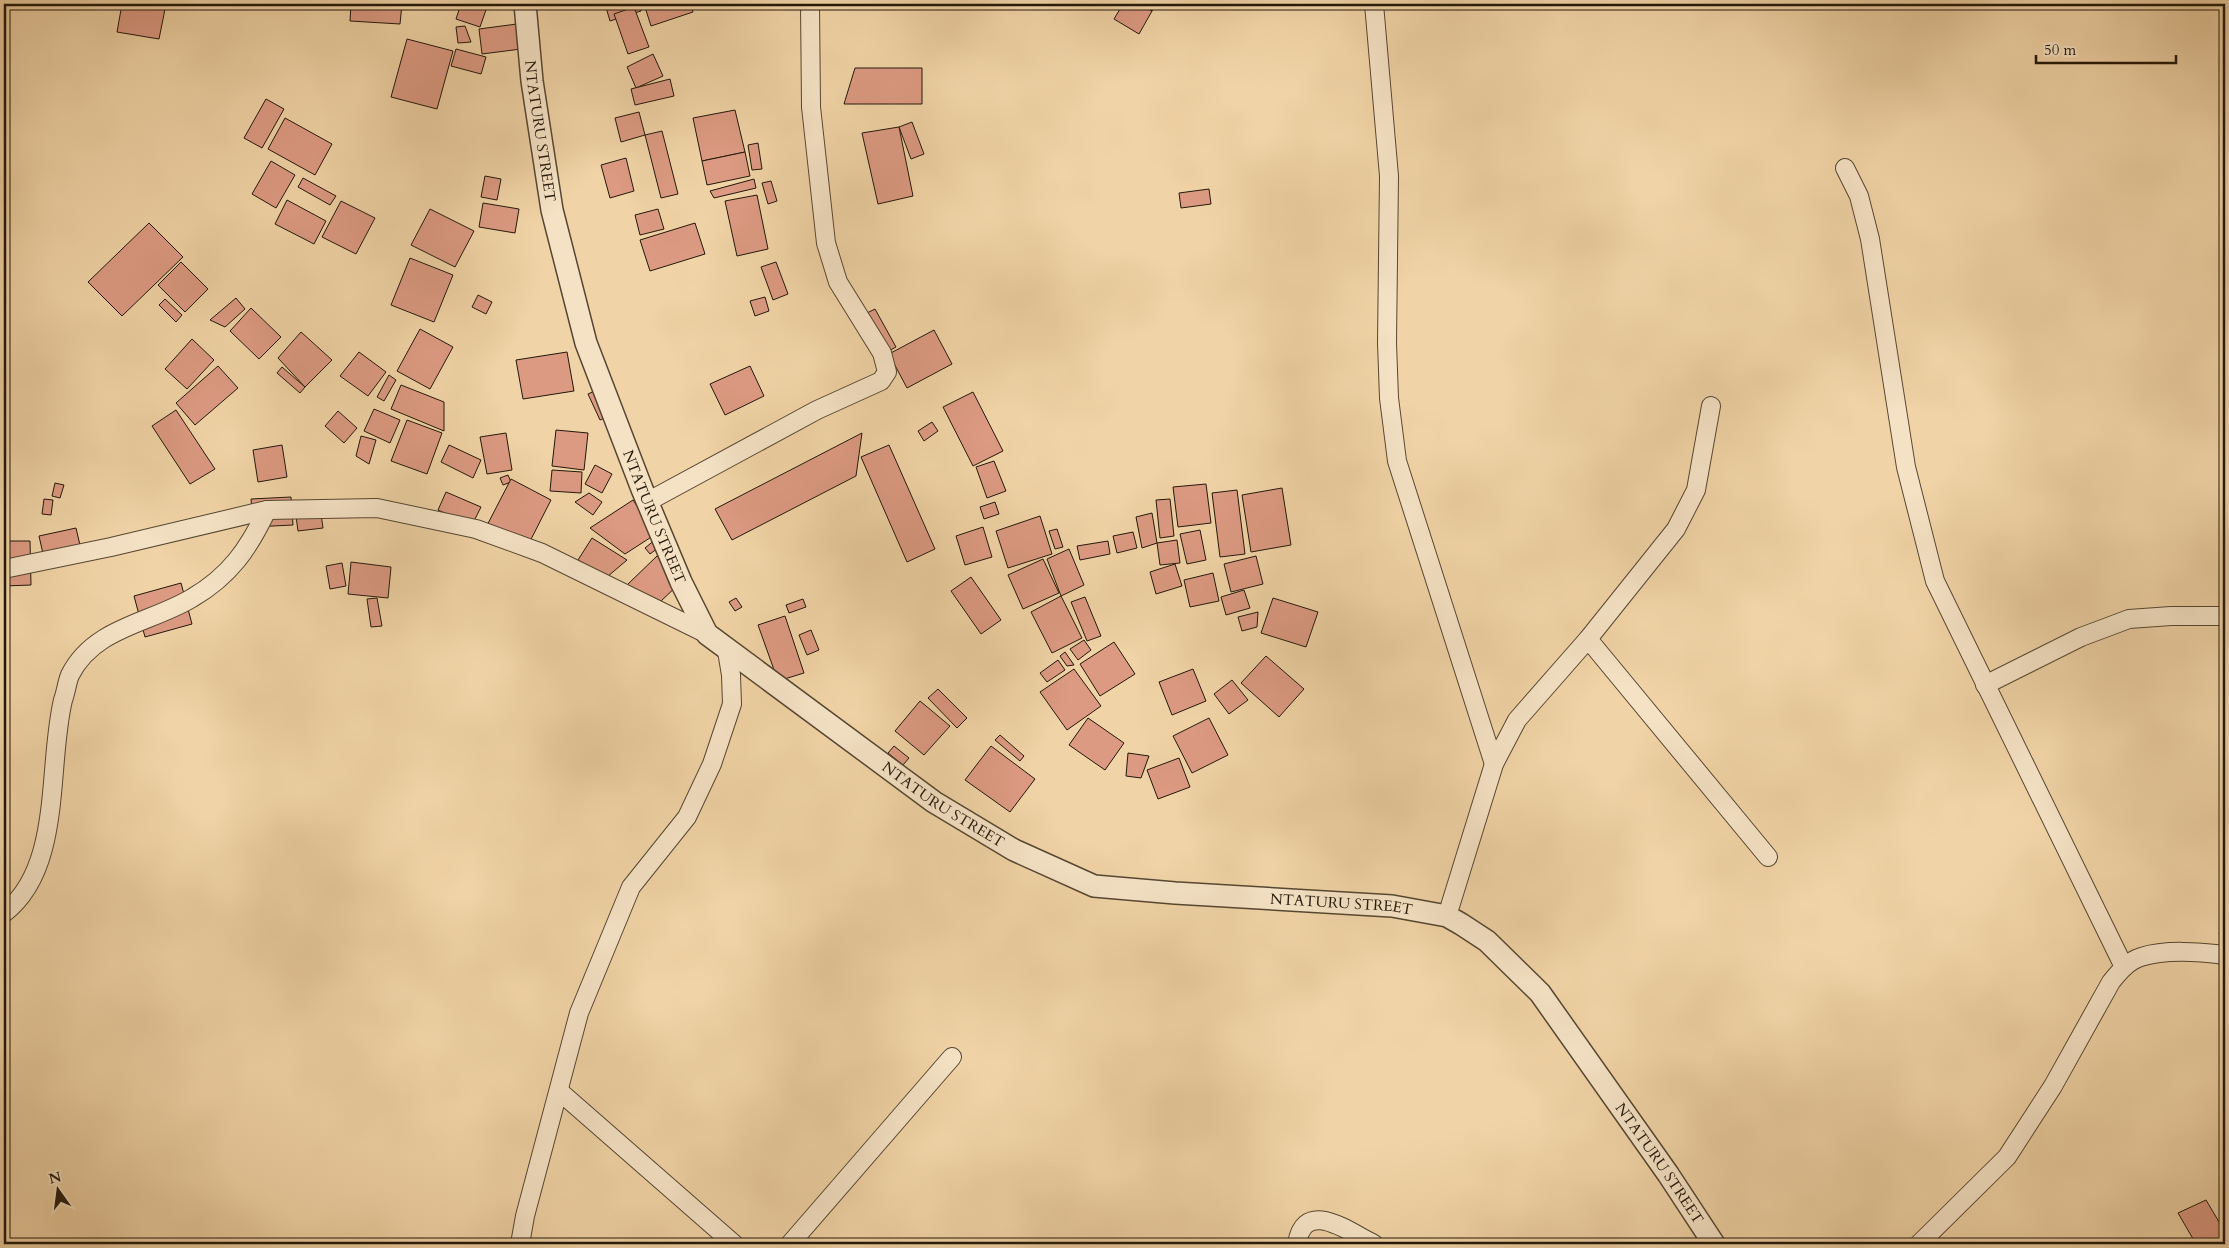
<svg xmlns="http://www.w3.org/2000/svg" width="2229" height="1248" viewBox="0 0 2229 1248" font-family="Cardo,serif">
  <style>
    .building { fill: #dc9a82; stroke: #23180a }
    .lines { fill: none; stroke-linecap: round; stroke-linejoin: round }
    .minor-casing { stroke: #564731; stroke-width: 20 }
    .tertiary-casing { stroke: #564731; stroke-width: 24 }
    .minor { stroke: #f5e2c5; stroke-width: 18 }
    .tertiary { stroke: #f5e2c5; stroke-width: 21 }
    .labels { text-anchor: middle; stroke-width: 5; stroke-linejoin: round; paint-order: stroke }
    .street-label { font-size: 15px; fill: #23180a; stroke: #f5e2c5 }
  </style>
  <rect width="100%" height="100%" fill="#f0d3a6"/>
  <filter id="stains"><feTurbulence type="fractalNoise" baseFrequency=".004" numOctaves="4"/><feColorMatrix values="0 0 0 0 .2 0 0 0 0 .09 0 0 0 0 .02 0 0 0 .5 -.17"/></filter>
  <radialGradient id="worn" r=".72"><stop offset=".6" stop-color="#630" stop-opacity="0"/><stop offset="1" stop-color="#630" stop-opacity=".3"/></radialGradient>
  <!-- building -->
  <g class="building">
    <polygon points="122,4 166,4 159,39 117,32"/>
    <polygon points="351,4 402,4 400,24 350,21"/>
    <polygon points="461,4 488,4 480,27 456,19"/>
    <polygon points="605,4 639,4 641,11 610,21"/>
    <polygon points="644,4 690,4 693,12 651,26"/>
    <polygon points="1123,4 1139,4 1152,11 1139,34 1114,19"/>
    <polygon points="1142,4 1158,4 1152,11"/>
    <polygon points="634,7 649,47 628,54 614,14"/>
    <polygon points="517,24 521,49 482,54 479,29"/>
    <polygon points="465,26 471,42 458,43 456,27"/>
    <polygon points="407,39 453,51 437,109 391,97"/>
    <polygon points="456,49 486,57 481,74 451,66"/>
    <polygon points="653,54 663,76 636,88 627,67"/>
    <polygon points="855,68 922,68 922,104 844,104"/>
    <polygon points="670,79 674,96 635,105 631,89"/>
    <polygon points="266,99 284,109 262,148 244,138"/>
    <polygon points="735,110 745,152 702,161 693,118"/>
    <polygon points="639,112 645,135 621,142 615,118"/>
    <polygon points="285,118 332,144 315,175 268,149"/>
    <polygon points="912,122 924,154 911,159 899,127"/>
    <polygon points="899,127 913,196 878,204 862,133"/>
    <polygon points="662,131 678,194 661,198 645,135"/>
    <polygon points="758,143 762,169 752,170 748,145"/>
    <polygon points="745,152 750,176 707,185 702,161"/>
    <polygon points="626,158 634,191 610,198 601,165"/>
    <polygon points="271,161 295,175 276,208 252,194"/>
    <polygon points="485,176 501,179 497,200 481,197"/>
    <polygon points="303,178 336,196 330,205 298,187"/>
    <polygon points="754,179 756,188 714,198 710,191"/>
    <polygon points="771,181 777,201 768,204 762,183"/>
    <polygon points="1209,189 1211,204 1181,208 1179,193"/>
    <polygon points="757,195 768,249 737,256 725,201"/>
    <polygon points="287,200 326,221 314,244 275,224"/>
    <polygon points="341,201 375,218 356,254 322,237"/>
    <polygon points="483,203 519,209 515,233 479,227"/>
    <polygon points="430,209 474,231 455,267 411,245"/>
    <polygon points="658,209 664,229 640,235 635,215"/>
    <polygon points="149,223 183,257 122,316 88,282"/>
    <polygon points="695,223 705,254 650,271 640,240"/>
    <polygon points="410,258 453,275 434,322 391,305"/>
    <polygon points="181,262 208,289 185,312 158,285"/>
    <polygon points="776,262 788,294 773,300 761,267"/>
    <polygon points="478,295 492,302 486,314 472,307"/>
    <polygon points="765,297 769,311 755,316 750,301"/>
    <polygon points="236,298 245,309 225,327 210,320"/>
    <polygon points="165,299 182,315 176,322 159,305"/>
    <polygon points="251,308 281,337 259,359 230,331"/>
    <polygon points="875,309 896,347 887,352 865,314"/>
    <polygon points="420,329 453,347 430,389 397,371"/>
    <polygon points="934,330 952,364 907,388 889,354"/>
    <polygon points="301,332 332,360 305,387 278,358"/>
    <polygon points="192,339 214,360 187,389 165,369"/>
    <polygon points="359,352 386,372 368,396 340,376"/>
    <polygon points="567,352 574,391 523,399 516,360"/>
    <polygon points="218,366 238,388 195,425 176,403"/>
    <polygon points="750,366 764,396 725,415 710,384"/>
    <polygon points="282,367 305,387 300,393 277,373"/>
    <polygon points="389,375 396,380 384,401 377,397"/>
    <polygon points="401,385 444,402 444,431 391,409"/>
    <polygon points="597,390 609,416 600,420 588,394"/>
    <polygon points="973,392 1003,451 973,466 943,407"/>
    <polygon points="374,409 400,420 390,443 364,431"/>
    <polygon points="176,410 215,469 190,484 152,426"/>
    <polygon points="338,411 357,428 344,443 325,426"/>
    <polygon points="407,420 442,433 427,474 391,461"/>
    <polygon points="932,422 938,431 924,441 918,431"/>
    <polygon points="556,430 588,433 584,470 552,466"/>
    <polygon points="506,433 512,470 487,474 480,437"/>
    <polygon points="862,433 856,476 732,540 715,509"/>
    <polygon points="361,436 376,440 369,464 356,456"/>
    <polygon points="282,445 287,477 258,482 253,450"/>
    <polygon points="449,445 481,460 473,478 441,462"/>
    <polygon points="889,445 935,549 907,562 861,457"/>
    <polygon points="994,461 1006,491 987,498 976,467"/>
    <polygon points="595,465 612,474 602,493 585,484"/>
    <polygon points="552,470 582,472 581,493 550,491"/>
    <polygon points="508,475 511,482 503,485 500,478"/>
    <polygon points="511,479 551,500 523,555 482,535"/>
    <polygon points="55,483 64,485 60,498 52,496"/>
    <polygon points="1206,484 1211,523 1178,527 1173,487"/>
    <polygon points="1282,488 1291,545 1251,552 1242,495"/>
    <polygon points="1237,490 1245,554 1220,557 1212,493"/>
    <polygon points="446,492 481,507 472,525 438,510"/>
    <polygon points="589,493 602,502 593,515 575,502"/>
    <polygon points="291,497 293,525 253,527 251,499"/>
    <polygon points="44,499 53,500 51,515 42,514"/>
    <polygon points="1170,499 1174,536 1160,538 1156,500"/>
    <polygon points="633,500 656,534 625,554 590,528"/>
    <polygon points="995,502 999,514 984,519 980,507"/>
    <polygon points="1152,513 1157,543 1142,548 1136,517"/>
    <polygon points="321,514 323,528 298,531 296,516"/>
    <polygon points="1040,516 1052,554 1008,568 996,531"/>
    <polygon points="983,527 992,557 965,565 956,536"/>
    <polygon points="76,528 83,558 46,567 39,536"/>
    <polygon points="1057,529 1063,547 1055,549 1049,531"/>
    <polygon points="1200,530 1206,560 1187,564 1180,534"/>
    <polygon points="1133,532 1137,548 1117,553 1113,536"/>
    <polygon points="592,538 627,560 607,577 578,560"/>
    <polygon points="656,539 662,545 650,554 645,548"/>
    <polygon points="1177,540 1180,563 1160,565 1157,543"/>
    <polygon points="4,541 30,541 31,585 4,586"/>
    <polygon points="1108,541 1110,554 1080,560 1077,546"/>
    <polygon points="1069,549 1084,585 1061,596 1047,559"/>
    <polygon points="657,556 681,582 659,603 627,585"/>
    <polygon points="1256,556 1263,584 1231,592 1224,564"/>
    <polygon points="1043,559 1059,593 1023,609 1008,575"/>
    <polygon points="351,562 391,567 388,598 348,594"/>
    <polygon points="342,563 346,586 330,589 326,566"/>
    <polygon points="1175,564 1182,586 1156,594 1150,572"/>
    <polygon points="1213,573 1219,601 1190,607 1184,580"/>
    <polygon points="971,577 1001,620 981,634 951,591"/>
    <polygon points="181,583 192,624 145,637 134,596"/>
    <polygon points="1244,590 1250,608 1226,615 1221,597"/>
    <polygon points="1061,596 1082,638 1052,653 1031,612"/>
    <polygon points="1085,597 1101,636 1087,641 1071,602"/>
    <polygon points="377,598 382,626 371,627 367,599"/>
    <polygon points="736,598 742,607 735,611 729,602"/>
    <polygon points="1273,598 1318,612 1306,647 1261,633"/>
    <polygon points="803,599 806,607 789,613 786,605"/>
    <polygon points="1258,612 1257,627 1242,631 1238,617"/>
    <polygon points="785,616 804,673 778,681 758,625"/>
    <polygon points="811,630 819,650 807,655 799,635"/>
    <polygon points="1084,640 1091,650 1078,660 1070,649"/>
    <polygon points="1114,642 1135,674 1100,696 1080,664"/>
    <polygon points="1065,652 1074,665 1067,666 1060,656"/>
    <polygon points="1266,656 1304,689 1279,717 1241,683"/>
    <polygon points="1058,660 1065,670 1047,682 1040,673"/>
    <polygon points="1074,669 1101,706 1067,730 1040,692"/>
    <polygon points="1193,669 1206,701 1172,715 1159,682"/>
    <polygon points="1232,680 1248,700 1229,714 1214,694"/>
    <polygon points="938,689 967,718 957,728 928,698"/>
    <polygon points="920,701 950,726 924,755 895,731"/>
    <polygon points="1088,718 1124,743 1105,770 1069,745"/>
    <polygon points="1209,718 1228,755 1192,773 1173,736"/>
    <polygon points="1000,735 1024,756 1020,761 995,740"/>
    <polygon points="894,746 909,758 903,765 888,753"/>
    <polygon points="991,746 1035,779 1010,812 965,780"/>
    <polygon points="1128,753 1149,756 1141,778 1126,776"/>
    <polygon points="1179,758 1190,787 1158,799 1147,770"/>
    <polygon points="2225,916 2225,935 2219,934"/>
    <polygon points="2206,1200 2225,1232 2225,1244 2196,1244 2178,1213"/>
  </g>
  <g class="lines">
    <!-- minor casing -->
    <g class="minor-casing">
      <g id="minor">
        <polyline points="1374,4 1389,176 1387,343 1389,398 1397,461 1494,764"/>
        <polyline points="1845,168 1859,196 1870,239 1906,467 1935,581 2124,967"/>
        <polyline points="647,502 817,410 881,381 887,372 882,353 838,282 826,243 811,107 810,4"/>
        <polyline points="4,569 111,547 267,510 377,508 476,529 542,553 707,634"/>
        <polyline points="1588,639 1768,857"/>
        <polyline points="1985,685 2081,637 2129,619 2171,616 2225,616"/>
        <path d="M4,913c59,-45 43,-147 59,-213 3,-8 4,-18 7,-25 24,-48 81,-52 122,-77 38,-22 57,-50 75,-88"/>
        <polyline points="1447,916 1494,764 1517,720 1588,639 1676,529 1696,490 1711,406"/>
        <polyline points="559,1091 734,1244"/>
        <polyline points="520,1244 525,1216 579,1013 631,887 687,817 712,764 732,704 731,675 727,651"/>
        <polyline points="790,1244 952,1057"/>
        <path d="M1297,1244c7,-47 52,-12 77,0"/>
        <path d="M1919,1244l88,-87 46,-71 58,-104c8,-10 17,-21 30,-25 25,-8 58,-5 84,-2"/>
      </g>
    </g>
    <!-- tertiary casing -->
    <g class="tertiary-casing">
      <g id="tertiary">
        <path id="s1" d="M525,4l7,77 20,129 34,133 56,146 39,93 26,52 227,168 80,48 80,36 81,7 217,13 55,10 14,8 26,17 53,52 128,181 46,70"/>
      </g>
    </g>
    <!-- minor -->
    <use href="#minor" class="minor"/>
    <!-- tertiary -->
    <use href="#tertiary" class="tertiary"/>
  </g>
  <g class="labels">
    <!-- street labels -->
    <g class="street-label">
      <text dy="5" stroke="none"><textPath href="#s1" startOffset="128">NTATURU STREET</textPath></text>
      <text dy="5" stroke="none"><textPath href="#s1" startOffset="532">NTATURU STREET</textPath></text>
      <text dy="5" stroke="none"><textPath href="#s1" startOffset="952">NTATURU STREET</textPath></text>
      <text dy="5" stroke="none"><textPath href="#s1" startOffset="1372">NTATURU STREET</textPath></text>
      <text dy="5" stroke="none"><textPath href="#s1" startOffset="1808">NTATURU STREET</textPath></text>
    </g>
  </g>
  <!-- margin -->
  <rect width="2229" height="1248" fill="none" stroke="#f0d3a6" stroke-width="20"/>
  <rect x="5" y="5" width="2219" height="1238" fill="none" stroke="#23180a" stroke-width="2.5"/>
  <rect x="10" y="10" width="2209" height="1228" fill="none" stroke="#23180a"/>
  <!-- north arrow -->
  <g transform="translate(58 1190) rotate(346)" stroke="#f5e2c5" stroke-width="4" paint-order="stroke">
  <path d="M0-4L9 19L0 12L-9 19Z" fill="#23180a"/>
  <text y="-8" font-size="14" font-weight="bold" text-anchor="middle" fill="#23180a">N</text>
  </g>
  <!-- scale -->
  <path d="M2036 55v8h140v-8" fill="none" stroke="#23180a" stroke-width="2.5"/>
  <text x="2044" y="55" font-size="15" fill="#23180a" stroke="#f5e2c5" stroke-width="4" paint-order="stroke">50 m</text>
  <rect width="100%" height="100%" filter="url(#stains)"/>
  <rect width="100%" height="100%" fill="url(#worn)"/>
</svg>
